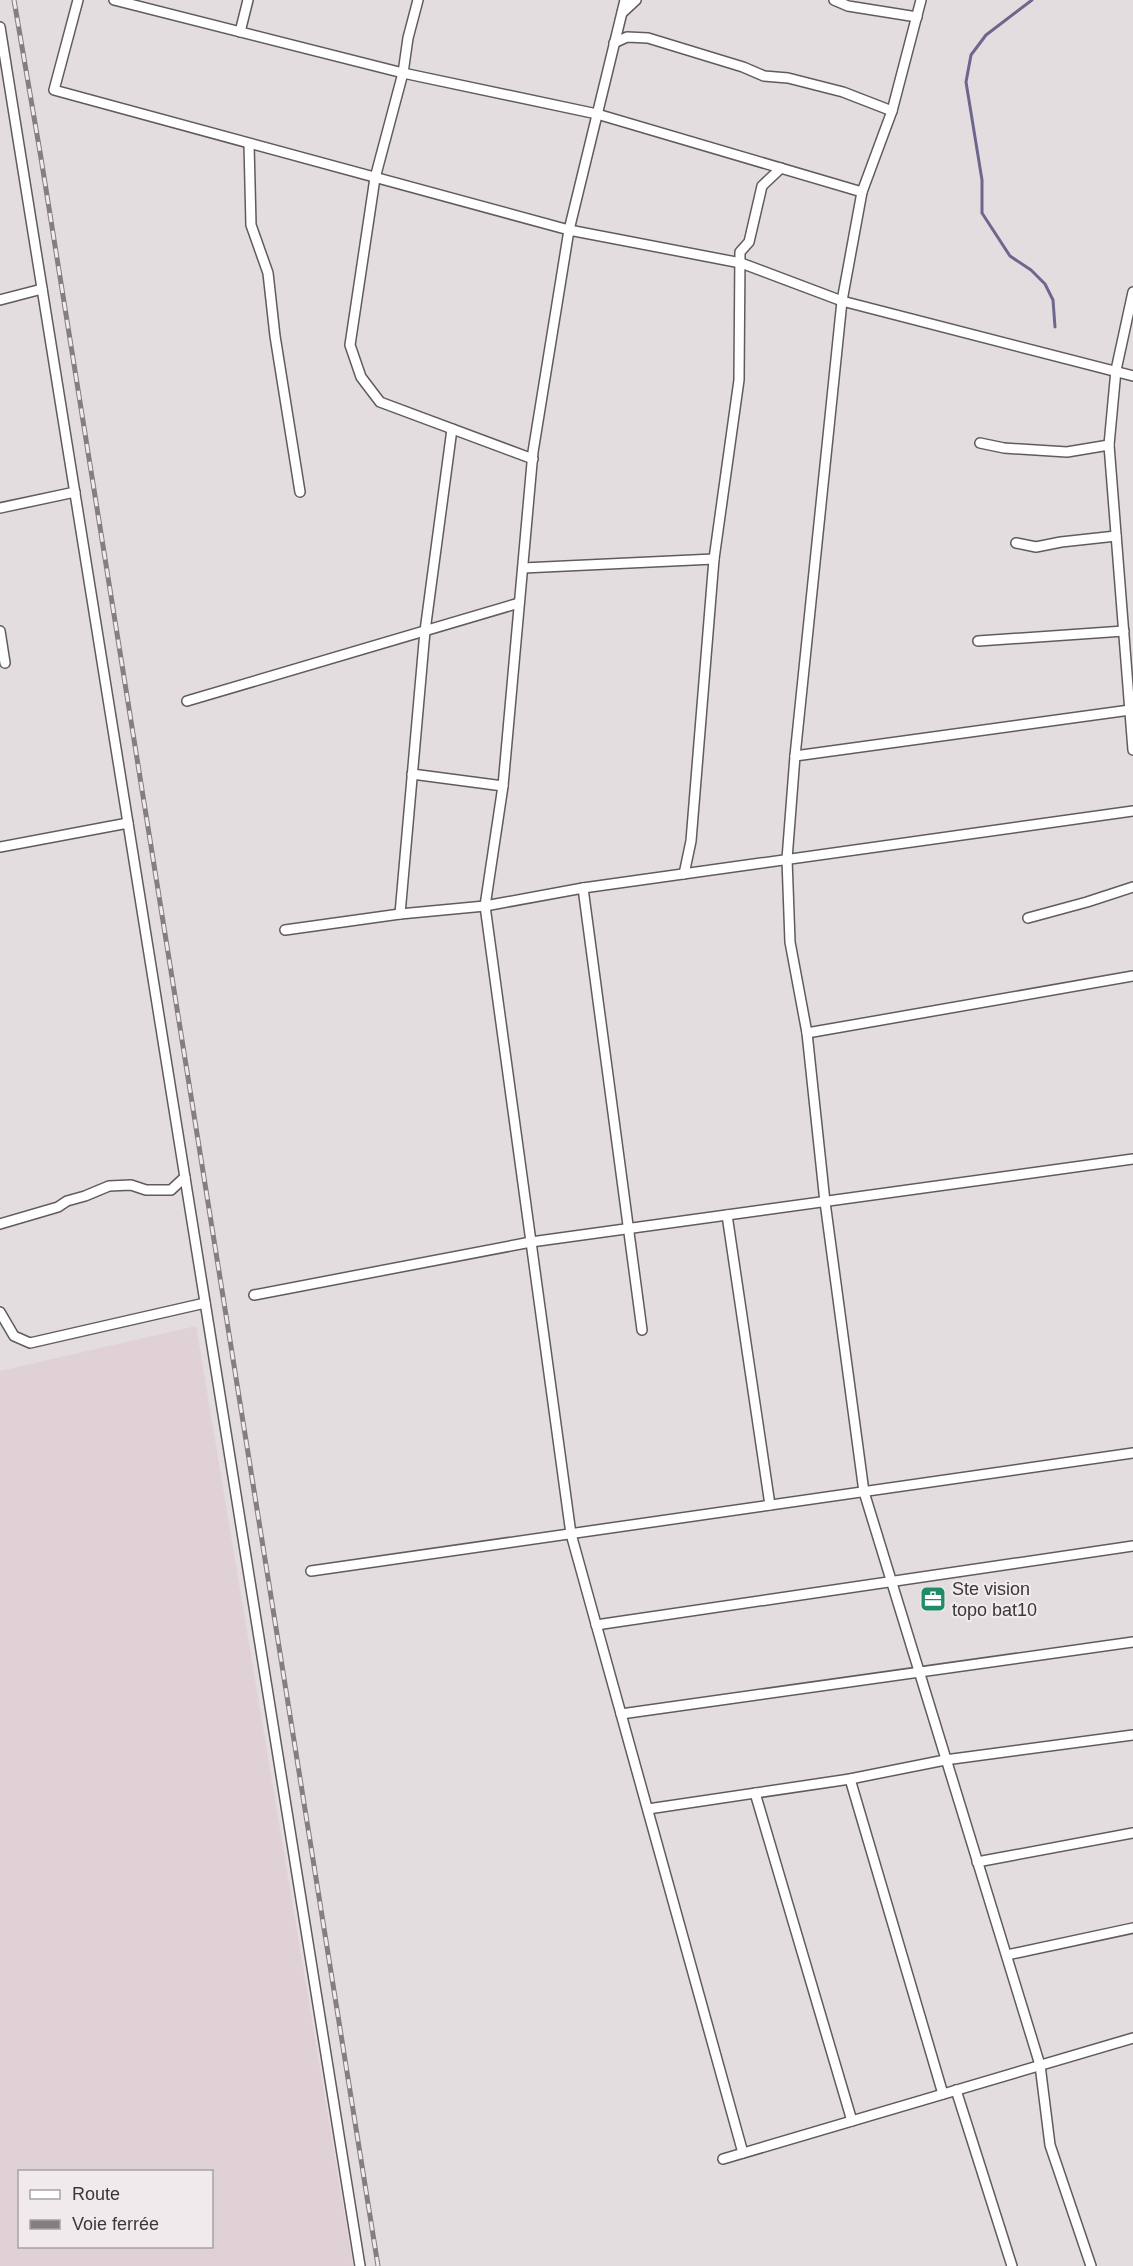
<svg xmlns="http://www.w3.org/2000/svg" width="1133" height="2266" viewBox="0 0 1133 2266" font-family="Arial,sans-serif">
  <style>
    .built { fill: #e0d1d6; fill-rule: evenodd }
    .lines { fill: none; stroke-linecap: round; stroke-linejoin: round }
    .stream { stroke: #6d678d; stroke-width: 3 }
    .minor-casing { stroke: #615b5d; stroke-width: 12 }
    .minor { stroke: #fff; stroke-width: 9 }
    .rail-casing { stroke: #837f80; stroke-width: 5 }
    .rail { stroke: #f0eaec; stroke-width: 3; stroke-dasharray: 9; stroke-linecap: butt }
    .labels { text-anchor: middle; stroke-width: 4.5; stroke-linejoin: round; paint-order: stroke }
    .poi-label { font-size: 18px; fill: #3a3738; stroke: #f0eaec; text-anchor: start }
  </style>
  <rect width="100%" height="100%" fill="#e3dddf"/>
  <!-- built -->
  <path class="built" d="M196,1326l157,940h-353v-895zM20,2172h192v74h-192z"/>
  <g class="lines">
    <!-- stream -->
    <polyline class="stream" points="1032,0 986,35 971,55 966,82 982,180 982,213 1010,256 1031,270 1045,284 1053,300 1055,327"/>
    <!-- minor casing -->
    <g class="minor-casing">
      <g id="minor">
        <polyline points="78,0 54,90 569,230 741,263 842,301 1133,376"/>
        <polyline points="114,0 403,73 597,114 862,192"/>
        <polyline points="418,0 408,38 403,73 375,178 350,345 361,377 380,402 533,459"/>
        <polyline points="625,0 569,230 533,452 503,786 485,906 571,1534 743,2153"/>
        <polyline points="834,0 848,6 917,17"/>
        <polyline points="921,0 892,111 862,192 842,301 795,756 787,859 790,942 807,1033 825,1202 864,1492 1040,2065 1050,2145 1091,2266"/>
        <polyline points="622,13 636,0"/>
        <polyline points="0,27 360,2266"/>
        <polyline points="240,32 248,0"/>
        <polyline points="614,43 627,37 648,38 743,67 764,76 788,78 843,92 892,111"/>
        <polyline points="249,144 251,225 268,273 275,336 300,492"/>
        <polyline points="1133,292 1116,370 1109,445 1133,750"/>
        <polyline points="0,300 42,289"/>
        <polyline points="980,443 1004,448 1067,452 1109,445"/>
        <polyline points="0,508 75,492"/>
        <polyline points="1016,543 1036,547 1061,542 1116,536"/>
        <polyline points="523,568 714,559"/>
        <polyline points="0,631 5,663"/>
        <polyline points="978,641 1124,631"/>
        <polyline points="187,701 519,603"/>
        <polyline points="795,756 1130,710"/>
        <polyline points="412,774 503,786"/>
        <polyline points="0,847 128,823"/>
        <polyline points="684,874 691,841 714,559 739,380 740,252 749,242 762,186 781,168"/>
        <polyline points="583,888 642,1330"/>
        <polyline points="400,914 425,631 452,429"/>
        <polyline points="1028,918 1087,902 1133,887"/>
        <polyline points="285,930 400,914 485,906 583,888 1133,811"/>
        <polyline points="807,1033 1133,976"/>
        <polyline points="727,1215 770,1505"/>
        <polyline points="0,1224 58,1207 67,1201 85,1196 109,1186 131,1185 146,1190 171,1190 185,1177"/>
        <polyline points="254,1295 531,1242 1133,1159"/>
        <polyline points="0,1312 14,1336 30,1343 205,1303"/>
        <polyline points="311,1571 1133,1453"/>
        <polyline points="596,1625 1133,1546"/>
        <polyline points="621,1714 1133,1642"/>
        <polyline points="850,1779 943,2094"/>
        <polyline points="755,1793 852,2121"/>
        <polyline points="648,1809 850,1779 945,1760 1133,1735"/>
        <polyline points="977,1862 1133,1833"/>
        <polyline points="1007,1955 1133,1928"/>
        <polyline points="956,2090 1012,2266"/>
        <polyline points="723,2159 1133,2038"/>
      </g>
    </g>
    <!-- minor -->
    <use href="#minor" class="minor"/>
    <!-- rail casing -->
    <g class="rail-casing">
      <polyline id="rail" points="14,0 41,158 378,2266"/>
    </g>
    <!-- rail -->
    <use href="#rail" class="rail"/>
  </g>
  <!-- icons -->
  <defs>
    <g id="office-square" transform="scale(1.35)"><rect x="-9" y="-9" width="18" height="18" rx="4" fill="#1f8b69" stroke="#f0eaec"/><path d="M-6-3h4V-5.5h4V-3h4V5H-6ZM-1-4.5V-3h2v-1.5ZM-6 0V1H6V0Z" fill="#fff"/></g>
  </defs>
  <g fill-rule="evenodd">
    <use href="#office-square" x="933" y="1599"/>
  </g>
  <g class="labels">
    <!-- poi labels -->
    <g class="poi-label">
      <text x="952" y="1595">Ste vision<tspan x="952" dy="21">topo bat10</tspan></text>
    </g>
  </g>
  <!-- legend -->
  <rect x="18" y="2170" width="195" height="78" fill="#f0eaec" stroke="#a7a2a4" stroke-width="1.5"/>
  <rect x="30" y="2190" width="30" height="9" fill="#ffffff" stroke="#a7a2a4" stroke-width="1.5"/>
  <text x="72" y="2200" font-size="18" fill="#3a3738">Route</text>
  <rect x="30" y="2220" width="30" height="9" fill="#837f80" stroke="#a7a2a4" stroke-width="1.5"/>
  <text x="72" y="2230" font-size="18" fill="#3a3738">Voie ferrée</text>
</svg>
